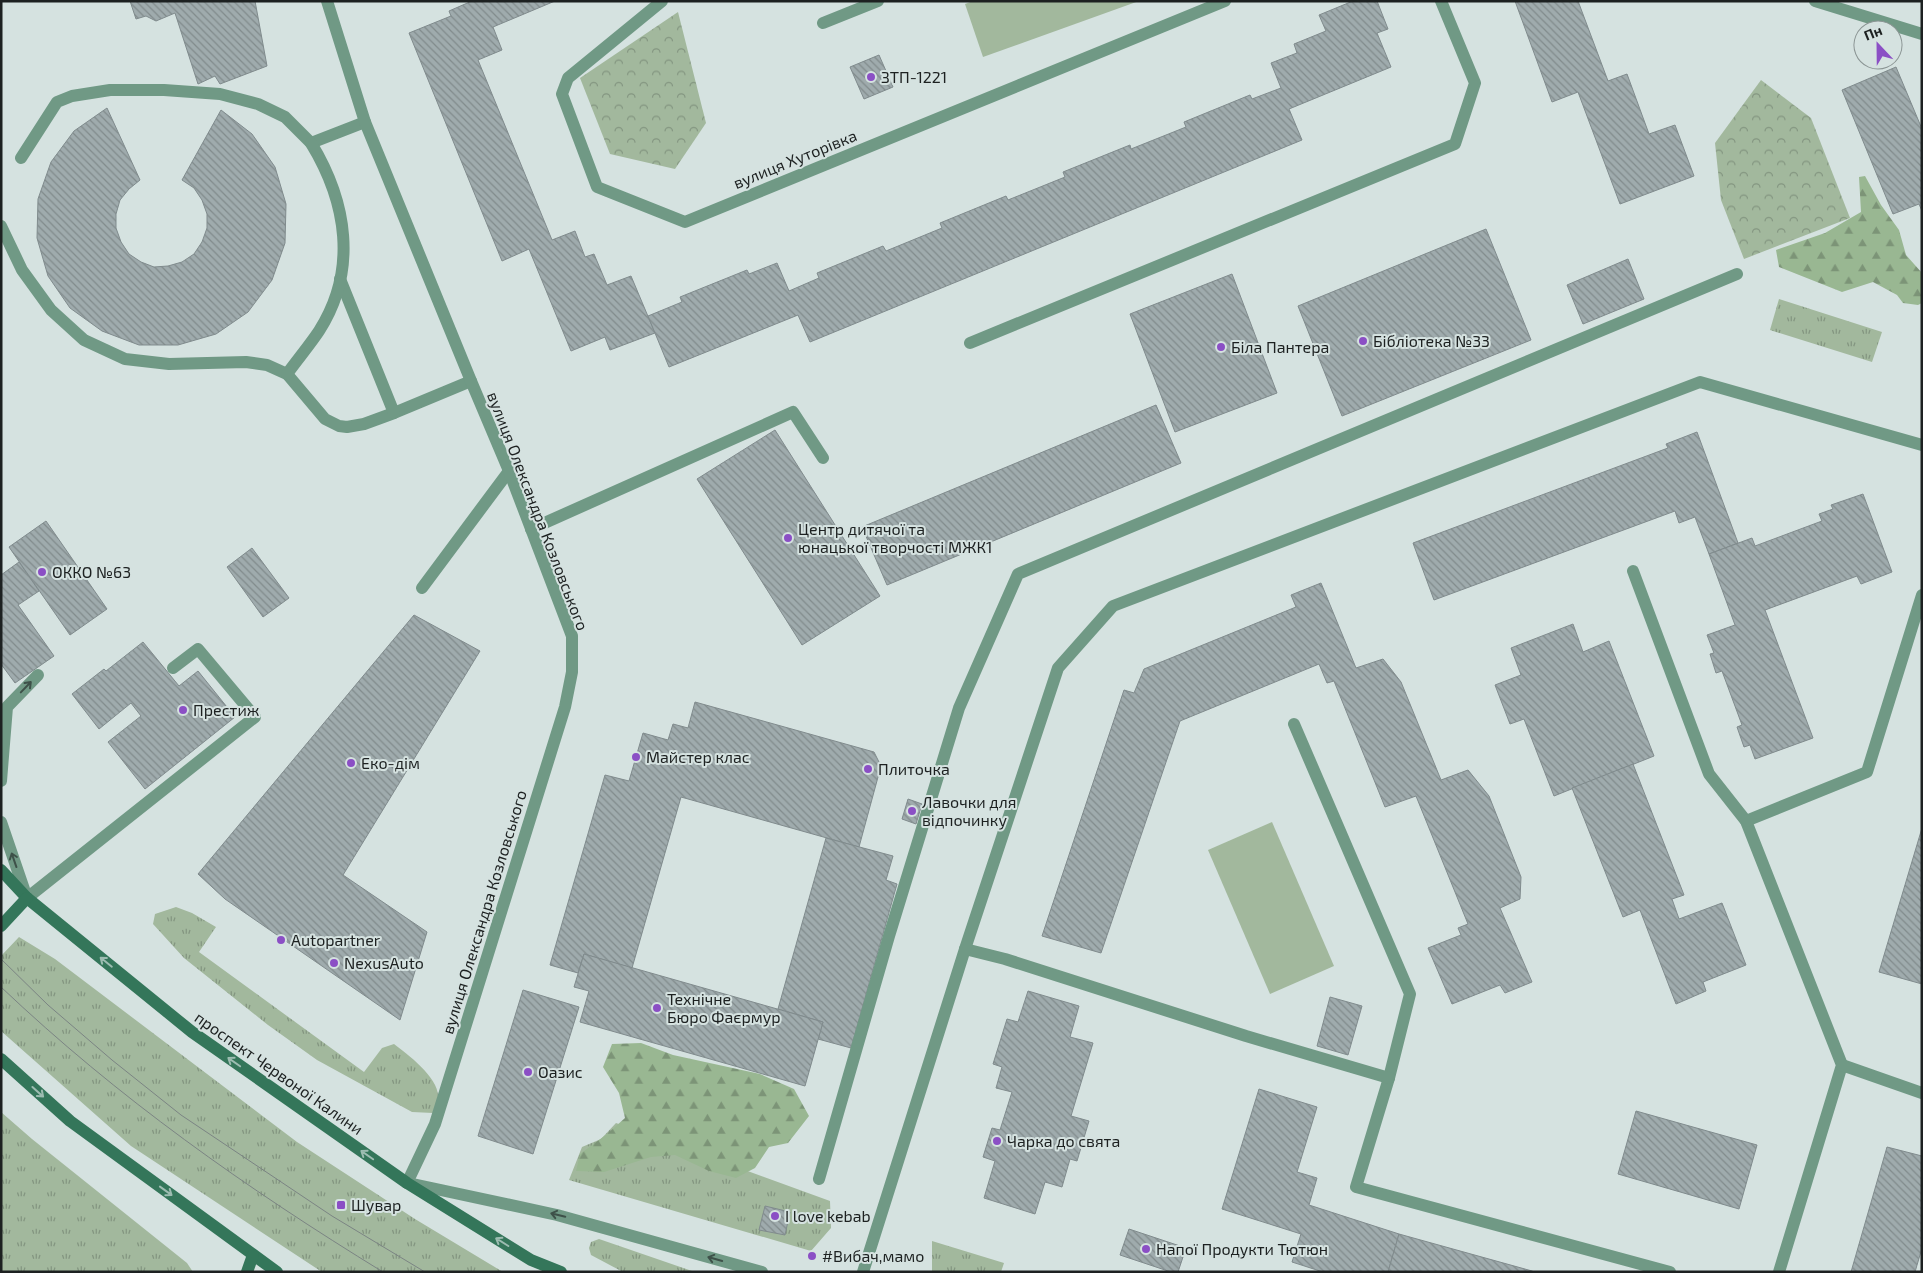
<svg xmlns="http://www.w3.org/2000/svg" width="1923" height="1273" viewBox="0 0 1923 1273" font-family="'Exo 2',sans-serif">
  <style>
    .grass { fill: url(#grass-tufts) }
    .forest { fill: url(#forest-firs) }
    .park { fill: url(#park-crowns) }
    .garden { fill: #a2b89d }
    .building { fill: url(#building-back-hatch); stroke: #808b8d }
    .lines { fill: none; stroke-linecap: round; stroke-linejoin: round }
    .lane { stroke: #709985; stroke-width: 12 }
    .street { stroke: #709985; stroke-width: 12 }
    .secondary { stroke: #34765a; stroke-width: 12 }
    .tram { stroke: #7b8483; stroke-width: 1 }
    .oneway { stroke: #3e5149 }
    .oneway2 { stroke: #9dbcb1 }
    .poi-dot { fill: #8b4fc5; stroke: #d5e2e0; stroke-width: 2 }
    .labels { text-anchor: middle; stroke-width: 4; stroke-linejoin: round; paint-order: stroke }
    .poi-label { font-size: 16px; fill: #1d2121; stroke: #d5e2e0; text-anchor: start }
    .street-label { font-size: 16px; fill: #1d2121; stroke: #d5e2e0 }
  </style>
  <defs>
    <pattern id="grass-tufts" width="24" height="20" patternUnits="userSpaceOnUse" patternTransform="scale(1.25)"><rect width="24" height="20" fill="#a2b89d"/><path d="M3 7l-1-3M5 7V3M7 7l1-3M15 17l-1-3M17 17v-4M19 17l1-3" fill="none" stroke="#839580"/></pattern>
    <pattern id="forest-firs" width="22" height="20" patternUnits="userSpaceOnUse" patternTransform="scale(1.25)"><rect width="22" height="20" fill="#99b792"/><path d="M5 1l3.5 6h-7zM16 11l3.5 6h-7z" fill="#7c9477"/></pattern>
    <pattern id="park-crowns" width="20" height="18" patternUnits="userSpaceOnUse" patternTransform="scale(1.25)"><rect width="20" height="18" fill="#a2b89d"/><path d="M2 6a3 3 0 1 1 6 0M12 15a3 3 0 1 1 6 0" fill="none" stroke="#839580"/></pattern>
    <pattern id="building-back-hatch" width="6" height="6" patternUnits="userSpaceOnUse" patternTransform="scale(1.25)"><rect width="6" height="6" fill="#9fabad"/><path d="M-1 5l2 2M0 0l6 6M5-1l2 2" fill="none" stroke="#818b8c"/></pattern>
  </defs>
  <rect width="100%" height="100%" fill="#d5e2e0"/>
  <!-- grass -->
  <g class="grass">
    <polygon points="1779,299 1882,332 1872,362 1770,330"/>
    <path d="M176,907l16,6 24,14 -17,25 165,120 18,-24 12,-4c13,10 46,34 44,54 -1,4 -4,10 -5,15l-21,-1 -95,-52 -49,-35 -84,-67 -31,-34 2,-10z"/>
    <polygon points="19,937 55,959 297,1142 415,1219 503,1272 322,1272 131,1146 1,1031 1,956"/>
    <polygon points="1,1112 32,1139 187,1263 193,1272 1,1272"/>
    <polygon points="616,1123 830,1201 831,1228 811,1251 569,1180 582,1147 601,1139"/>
    <polygon points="599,1239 692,1271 693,1272 623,1272 591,1255 589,1248 591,1242"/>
    <polygon points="932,1241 1004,1263 1001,1272 932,1272"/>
  </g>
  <!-- forest -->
  <g class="forest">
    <polygon points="1865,176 1881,205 1899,230 1906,255 1922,273 1922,303 1918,305 1903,303 1897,295 1873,282 1842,292 1779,267 1776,250 1825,233 1861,212 1859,177"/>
    <polygon points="641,1043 673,1055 760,1074 794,1089 809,1116 788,1143 769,1147 755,1168 736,1178 709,1171 675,1155 651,1157 604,1172 576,1171 580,1154 607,1134 625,1118 619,1093 603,1067 612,1044"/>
  </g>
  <!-- park -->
  <g class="park">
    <polygon points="678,12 706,123 675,169 610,154 580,78"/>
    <polygon points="1761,80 1811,118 1850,218 1744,259 1721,200 1715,143"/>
  </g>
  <!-- garden -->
  <g class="garden">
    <polygon points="973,1 1139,1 983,57 965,4"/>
    <polygon points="1272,822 1334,966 1270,994 1208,850"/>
  </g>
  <!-- building -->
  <g class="building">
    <polygon points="130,1 255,1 267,66 220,84 215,76 198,84 175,13 156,21 146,16 136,19"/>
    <polygon points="472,1 555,1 493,27 502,50 478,60 552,240 575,231 585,257 594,254 607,285 631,276 655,333 610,350 605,337 571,351 529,249 502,261 409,33 451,16 449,11"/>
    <polygon points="1353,1 1377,1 1388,29 1377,33 1391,67 1289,109 1302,140 810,342 798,315 669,367 648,316 682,302 680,297 747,270 749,274 777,263 789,291 819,278 817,273 883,246 886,251 942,228 940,223 1006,196 1008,200 1065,177 1063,172 1130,145 1131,149 1186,127 1184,122 1250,95 1252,99 1281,88 1271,63 1297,53 1294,44 1326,31 1319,15"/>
    <polygon points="1515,1 1578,1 1608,81 1627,74 1649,134 1675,125 1694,176 1620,204 1578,92 1552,102"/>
    <polygon points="879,55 893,87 864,99 850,67"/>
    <polygon points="1896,67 1922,129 1922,211 1919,204 1893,214 1842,90"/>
    <polygon points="107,108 140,180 129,189 120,200 116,214 116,228 121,242 129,254 141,262 154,267 168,266 182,262 194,254 202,242 207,228 207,214 202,200 194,188 182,180 221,110 252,134 275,167 286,204 285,243 272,280 248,312 216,334 178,345 139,345 102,331 70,308 48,276 37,238 38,199 51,162 74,131"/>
    <polygon points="1486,229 1531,340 1342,416 1298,306"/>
    <polygon points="1628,259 1644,299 1583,324 1567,285"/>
    <polygon points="1232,274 1277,393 1175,432 1130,314"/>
    <polygon points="1156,405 1181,463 887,585 862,527"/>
    <polygon points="775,430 880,596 802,645 697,479"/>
    <polygon points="1697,432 1738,543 1709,554 1695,517 1679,523 1675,511 1434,600 1413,543 1668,448 1666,444"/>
    <polygon points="1863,494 1892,572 1861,584 1857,576 1765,610 1813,738 1755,759 1750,745 1744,747 1737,727 1742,725 1722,671 1716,673 1710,654 1714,653 1707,635 1735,625 1709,554 1752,538 1755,546 1822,521 1819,514 1833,509 1831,505"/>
    <polygon points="46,521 107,609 70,635 9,547"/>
    <polygon points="252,548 289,598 263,617 227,567"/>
    <polygon points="19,562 39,591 18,605 54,656 15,683 1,664 1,575"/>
    <polygon points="1321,583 1356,668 1383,659 1401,682 1441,780 1468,770 1489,796 1521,877 1520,899 1500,908 1532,982 1505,993 1500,985 1452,1004 1428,948 1461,935 1458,928 1468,924 1416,796 1385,807 1334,681 1327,683 1319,664 1180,721 1101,953 1042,936 1124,690 1134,693 1144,669 1296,607 1291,595"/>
    <polygon points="414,615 480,651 343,875 427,932 400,1020 225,899 198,874"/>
    <polygon points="1573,624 1583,652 1609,641 1654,756 1554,796 1524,719 1510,724 1495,685 1521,675 1511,648"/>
    <polygon points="143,642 179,686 198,671 235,717 145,789 108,742 141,716 131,703 99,729 72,694 104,669 106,671"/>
    <polygon points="695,702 874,752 881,766 859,847 681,797 632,968 584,954 578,973 550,965 605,775 629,781 643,733 668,740 673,724 688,728"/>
    <polygon points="1633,764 1684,895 1672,899 1679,919 1722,903 1746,965 1703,982 1706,991 1676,1004 1640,910 1623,917 1572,788"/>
    <polygon points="908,799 922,804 916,824 902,819"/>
    <polygon points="1922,828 1922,984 1879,972"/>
    <polygon points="826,838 893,856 886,880 897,884 851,1048 818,1039 823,1022 778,1009"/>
    <polygon points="584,954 823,1022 805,1086 580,1022 589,991 574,987"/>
    <polygon points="523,990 579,1007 533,1154 478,1136"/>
    <polygon points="1028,991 1079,1006 1070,1037 1093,1043 1071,1116 1089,1121 1077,1161 1070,1159 1062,1187 1045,1182 1035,1214 984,1198 995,1161 983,1157 992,1128 1000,1130 1012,1092 996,1088 1002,1067 993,1064 1007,1019 1018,1022"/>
    <polygon points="1330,997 1362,1006 1348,1055 1317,1046"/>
    <polygon points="1259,1089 1317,1107 1297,1172 1317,1178 1309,1205 1399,1234 1388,1272 1323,1272 1292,1262 1301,1234 1222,1209"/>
    <polygon points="1636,1111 1757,1145 1739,1209 1618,1174"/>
    <polygon points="1887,1147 1922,1156 1922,1248 1915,1272 1851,1272"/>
    <polygon points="765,1206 790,1212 785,1235 759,1230"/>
    <polygon points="1129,1229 1186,1248 1178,1272 1171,1272 1120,1255"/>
    <polygon points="1399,1234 1532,1271 1534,1272 1388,1272"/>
  </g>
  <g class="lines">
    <!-- lane -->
    <g class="lane">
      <polyline points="662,1 568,78 562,94 597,187 685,222 1225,1"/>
      <polyline points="823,23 878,1"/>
      <polyline points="21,158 57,102 72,96 110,90 164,90 220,94 258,104 285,117 311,143 365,122"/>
      <polyline points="1,226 22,270 51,310 84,340 125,359 169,364 246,362 267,365 287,374 325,419 339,426 347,427 364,424 394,413 471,381"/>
      <polyline points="340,279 394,413"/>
      <polyline points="970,343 1455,144 1475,83 1441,1"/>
      <path d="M287,374c10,-14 22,-28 32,-43 39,-61 28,-129 -8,-188"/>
      <polyline points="531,529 793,412 823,458"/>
      <polyline points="1633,571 1709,774 1746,821 1842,1065 1779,1272"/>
      <polyline points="422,588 509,471"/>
      <polyline points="1294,724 1410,994 1389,1078 1356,1187 1670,1272"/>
      <polyline points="1,781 7,707 38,675"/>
      <polyline points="1746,821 1867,772 1922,595"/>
      <polyline points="1,822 27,898 255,717 198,649 173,668"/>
      <polyline points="965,949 1005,959 1246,1036 1389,1078"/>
      <polyline points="1842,1065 1922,1093"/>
      <polyline points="819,1179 889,936 959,708 1018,574 1737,274"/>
      <polyline points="408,1183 557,1215 762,1272"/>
      <polyline points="863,1272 965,949 1058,668 1113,606 1700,382 1922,445"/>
    </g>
    <!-- street -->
    <g class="street">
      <polyline points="327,1 365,122 471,381 509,471 572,636 572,672 565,707 435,1124 407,1183"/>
      <polyline points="1815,1 1922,34"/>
    </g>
    <!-- secondary -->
    <g class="secondary">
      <polyline points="1,870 27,898 192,1032 407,1183 531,1260 561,1272"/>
      <polyline points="1,926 27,898"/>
      <polyline points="1,1059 70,1121 277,1272"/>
      <polyline points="247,1272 253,1255"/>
    </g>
    <!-- tram -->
    <g class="tram">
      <polyline points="1,959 48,1005 112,1060 181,1115 332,1216 425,1272"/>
      <path d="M1,987c117,111 245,201 382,285"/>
    </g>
  </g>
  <!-- one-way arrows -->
  <defs><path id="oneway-shaft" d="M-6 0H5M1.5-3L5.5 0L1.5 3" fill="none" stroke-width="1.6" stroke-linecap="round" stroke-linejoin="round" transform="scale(1.25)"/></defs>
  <g class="oneway">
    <use href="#oneway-shaft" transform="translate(26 687) rotate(-46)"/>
    <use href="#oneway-shaft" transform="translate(14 860) rotate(-109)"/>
    <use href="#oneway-shaft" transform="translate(558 1215) rotate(-166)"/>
    <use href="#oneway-shaft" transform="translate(715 1259) rotate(-164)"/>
  </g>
  <g class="oneway2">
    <use href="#oneway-shaft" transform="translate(106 962) rotate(-141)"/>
    <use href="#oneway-shaft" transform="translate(234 1062) rotate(-145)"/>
    <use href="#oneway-shaft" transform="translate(38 1092) rotate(42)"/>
    <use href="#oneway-shaft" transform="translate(367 1155) rotate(-145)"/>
    <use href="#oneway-shaft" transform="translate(166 1191) rotate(36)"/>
    <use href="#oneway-shaft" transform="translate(502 1242) rotate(-148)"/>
  </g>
  <!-- markers -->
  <g class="poi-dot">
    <circle cx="871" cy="77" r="5"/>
    <circle cx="1363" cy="341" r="5"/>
    <circle cx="1221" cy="347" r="5"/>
    <circle cx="788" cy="538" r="5"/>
    <circle cx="42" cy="572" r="5"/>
    <circle cx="183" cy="710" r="5"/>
    <circle cx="636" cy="757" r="5"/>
    <circle cx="351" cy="763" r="5"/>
    <circle cx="868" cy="769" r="5"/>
    <circle cx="912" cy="811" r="5"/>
    <circle cx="281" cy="940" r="5"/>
    <circle cx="334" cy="963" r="5"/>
    <circle cx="657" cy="1008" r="5"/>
    <circle cx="528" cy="1072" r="5"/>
    <circle cx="997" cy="1141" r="5"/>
    <rect x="336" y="1200" width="10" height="10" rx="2.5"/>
    <circle cx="775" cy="1216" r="5"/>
    <circle cx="1146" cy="1249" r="5"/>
    <circle cx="812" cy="1256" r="5"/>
  </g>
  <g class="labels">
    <!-- poi labels -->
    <g class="poi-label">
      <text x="881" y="83">ЗТП-1221</text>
      <text x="1373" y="347">Бібліотека №33</text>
      <text x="1231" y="353">Біла Пантера</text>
      <text x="798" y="535">Центр дитячої та<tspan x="798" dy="18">юнацької творчості МЖК1</tspan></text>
      <text x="52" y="578">ОККО №63</text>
      <text x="193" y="716">Престиж</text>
      <text x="646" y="763">Майстер клас</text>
      <text x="361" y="769">Еко-дім</text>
      <text x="878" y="775">Плиточка</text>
      <text x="922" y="808">Лавочки для<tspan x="922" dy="18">відпочинку</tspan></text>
      <text x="291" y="946">Autopartner</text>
      <text x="344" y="969">NexusAuto</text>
      <text x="667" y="1005">Технічне<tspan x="667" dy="18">Бюро Фаєрмур</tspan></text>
      <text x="538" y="1078">Оазис</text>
      <text x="1007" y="1147">Чарка до свята</text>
      <text x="351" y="1211">Шувар</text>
      <text x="785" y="1222">I love kebab</text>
      <text x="1156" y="1255">Напої Продукти Тютюн</text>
      <text x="822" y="1262">#Вибач,мамо</text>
    </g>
    <!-- street labels -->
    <g class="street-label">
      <text transform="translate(795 159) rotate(-22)" y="6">вулиця Хуторівка</text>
      <text transform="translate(538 511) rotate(69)" y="6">вулиця Олександра Козловського</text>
      <text transform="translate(484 912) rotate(-73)" y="6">вулиця Олександра Козловського</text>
      <text transform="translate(279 1073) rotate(35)" y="6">проспект Червоної Калини</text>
    </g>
  </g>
  <!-- border -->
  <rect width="1923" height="1273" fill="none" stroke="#1d2121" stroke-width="5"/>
  <!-- north arrow -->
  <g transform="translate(1878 45) rotate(338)"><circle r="24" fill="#d5e2e0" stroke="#8b9594"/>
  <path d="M0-4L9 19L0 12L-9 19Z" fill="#8b4fc5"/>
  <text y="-8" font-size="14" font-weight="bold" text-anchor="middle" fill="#1d2121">Пн</text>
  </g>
</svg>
